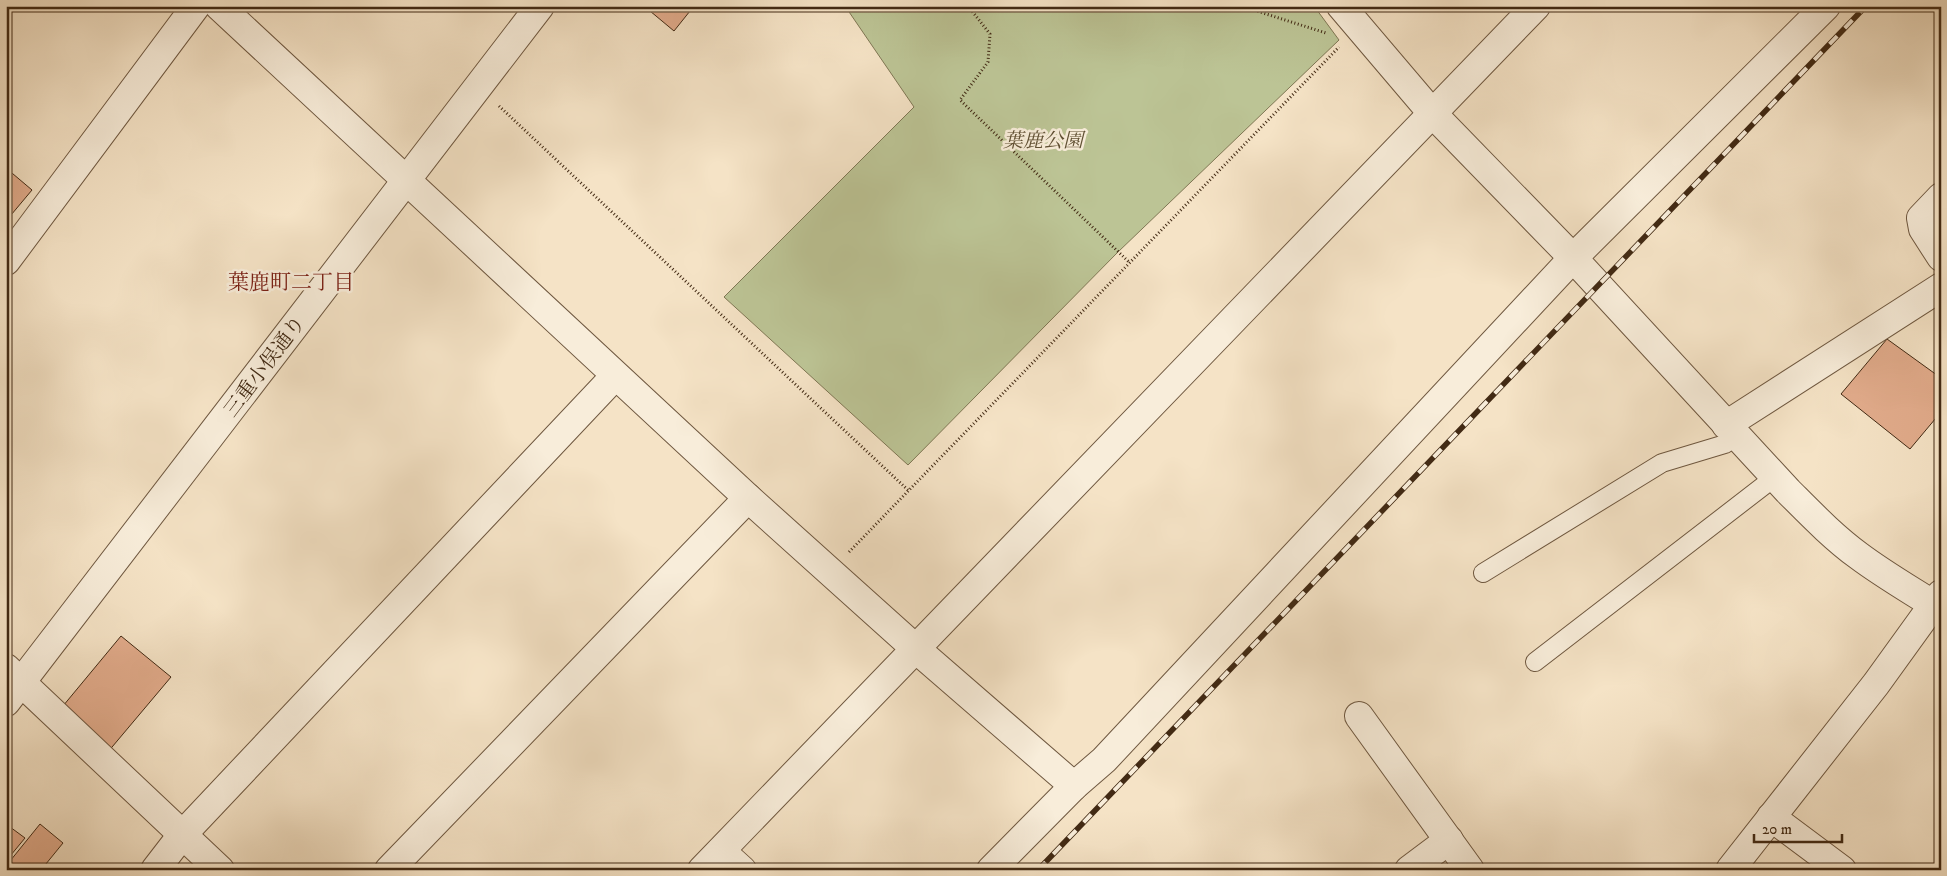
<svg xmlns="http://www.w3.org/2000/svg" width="1947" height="876" viewBox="0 0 1947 876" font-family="'IM FELL DW Pica','Noto Serif JP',serif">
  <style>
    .green { fill: #bcc495; stroke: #7f7754 }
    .building { fill: #e2ac8c; stroke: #422a14 }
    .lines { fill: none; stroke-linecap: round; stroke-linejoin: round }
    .service-casing { stroke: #6f5840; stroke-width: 20 }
    .minor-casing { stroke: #6f5840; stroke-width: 30 }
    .tertiary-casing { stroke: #6f5840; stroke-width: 30 }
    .path { stroke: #422a14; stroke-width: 3; stroke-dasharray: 1 2.5; stroke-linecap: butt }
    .service { stroke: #f8edda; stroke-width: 18 }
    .minor { stroke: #f8edda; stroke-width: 28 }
    .tertiary { stroke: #f8edda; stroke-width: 28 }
    .rail-casing { stroke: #422a14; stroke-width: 5.5 }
    .rail { stroke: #f8edda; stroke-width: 4; stroke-dasharray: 11; stroke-linecap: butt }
    .labels { text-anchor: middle; stroke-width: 5; stroke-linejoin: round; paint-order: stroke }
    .park-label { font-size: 20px; font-style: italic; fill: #605034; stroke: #f8edda }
    .street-label { font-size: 20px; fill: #422a14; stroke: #f8edda }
    .neighbourhood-label { font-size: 21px; fill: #7a1f14; stroke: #f8edda }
  </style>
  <rect width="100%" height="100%" fill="#f5e3c6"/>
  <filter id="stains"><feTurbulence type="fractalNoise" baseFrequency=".004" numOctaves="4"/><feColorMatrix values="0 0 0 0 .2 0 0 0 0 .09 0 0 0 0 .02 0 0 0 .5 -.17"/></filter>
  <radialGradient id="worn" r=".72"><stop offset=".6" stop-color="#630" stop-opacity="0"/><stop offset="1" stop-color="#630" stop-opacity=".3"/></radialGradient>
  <!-- green -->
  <polygon class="green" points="845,6 1314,6 1339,40 1118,252 908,465 724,297 914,107"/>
  <!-- building -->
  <g class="building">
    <polygon points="644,6 694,6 674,31"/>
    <polygon points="6,168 32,190 6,221"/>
    <polygon points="1887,339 1941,378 1941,412 1910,449 1841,394"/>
    <polygon points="121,636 171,677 107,753 58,712"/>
    <polygon points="6,824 25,838 6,861"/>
    <polygon points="40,824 63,843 41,870 8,870 6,866"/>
  </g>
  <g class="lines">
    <!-- service casing -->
    <g class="service-casing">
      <g id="service">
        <polyline points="1483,573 1662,463 1725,444 1737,436"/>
        <polyline points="1535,662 1775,477"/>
      </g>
    </g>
    <!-- minor casing -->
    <g class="minor-casing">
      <g id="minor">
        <polyline points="219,6 748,498 916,649 1074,786"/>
        <polyline points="1941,197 1921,218 1923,229 1941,257"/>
        <polyline points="6,261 196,6"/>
        <polyline points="1726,425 1941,287"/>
        <polyline points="6,668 220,870"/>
        <polyline points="1359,716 1470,870"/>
        <polyline points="1771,817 1842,870"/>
        <polyline points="721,851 742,870"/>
        <polyline points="155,870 182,835 615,376"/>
        <polyline points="389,870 748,498"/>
        <polyline points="702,870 1536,6"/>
        <polyline points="991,870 1074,786 1104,760 1573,258 1826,6"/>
        <polyline points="1409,870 1449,840"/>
      </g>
    </g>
    <!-- tertiary casing -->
    <g class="tertiary-casing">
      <g id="tertiary">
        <path d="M1341,6l91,107 141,145 215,233c23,23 45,46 71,65 24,18 50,33 75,49"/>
        <polyline points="6,702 540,6"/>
        <polyline points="1730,870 1876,684 1941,594"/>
      </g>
    </g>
    <!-- path -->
    <g class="path">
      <polyline points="968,6 990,34 988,62 960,100 1130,263"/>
      <polyline points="1241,6 1326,33"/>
      <polyline points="499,106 909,491"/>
      <polyline points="849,552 1339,47"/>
    </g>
    <!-- service -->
    <use href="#service" class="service"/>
    <!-- minor -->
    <use href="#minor" class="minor"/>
    <!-- tertiary -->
    <use href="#tertiary" class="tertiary"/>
    <!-- rail casing -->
    <g class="rail-casing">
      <polyline id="rail" points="1038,870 1866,6"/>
    </g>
    <!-- rail -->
    <use href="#rail" class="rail"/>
  </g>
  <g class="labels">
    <!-- park labels -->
    <g class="park-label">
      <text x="1043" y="147">葉鹿公園</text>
    </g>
    <!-- street labels -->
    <g class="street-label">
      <text transform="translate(264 366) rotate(-53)" y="7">三重小俣通り</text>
    </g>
    <!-- neighbourhood labels -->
    <g class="neighbourhood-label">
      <text x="291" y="289">葉鹿町二丁目</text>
    </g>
  </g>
  <!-- margin -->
  <rect width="1947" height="876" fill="none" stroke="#f5e3c6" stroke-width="25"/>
  <rect x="8" y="8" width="1932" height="861" fill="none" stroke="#422a14" stroke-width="2.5"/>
  <rect x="12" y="12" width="1922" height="851" fill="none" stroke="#422a14"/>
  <!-- scale -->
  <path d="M1754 834v8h88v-8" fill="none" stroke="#422a14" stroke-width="2.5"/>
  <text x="1762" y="834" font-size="15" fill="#422a14" stroke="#f8edda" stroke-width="4" paint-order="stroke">20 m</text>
  <rect width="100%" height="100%" filter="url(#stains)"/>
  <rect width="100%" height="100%" fill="url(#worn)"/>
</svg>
